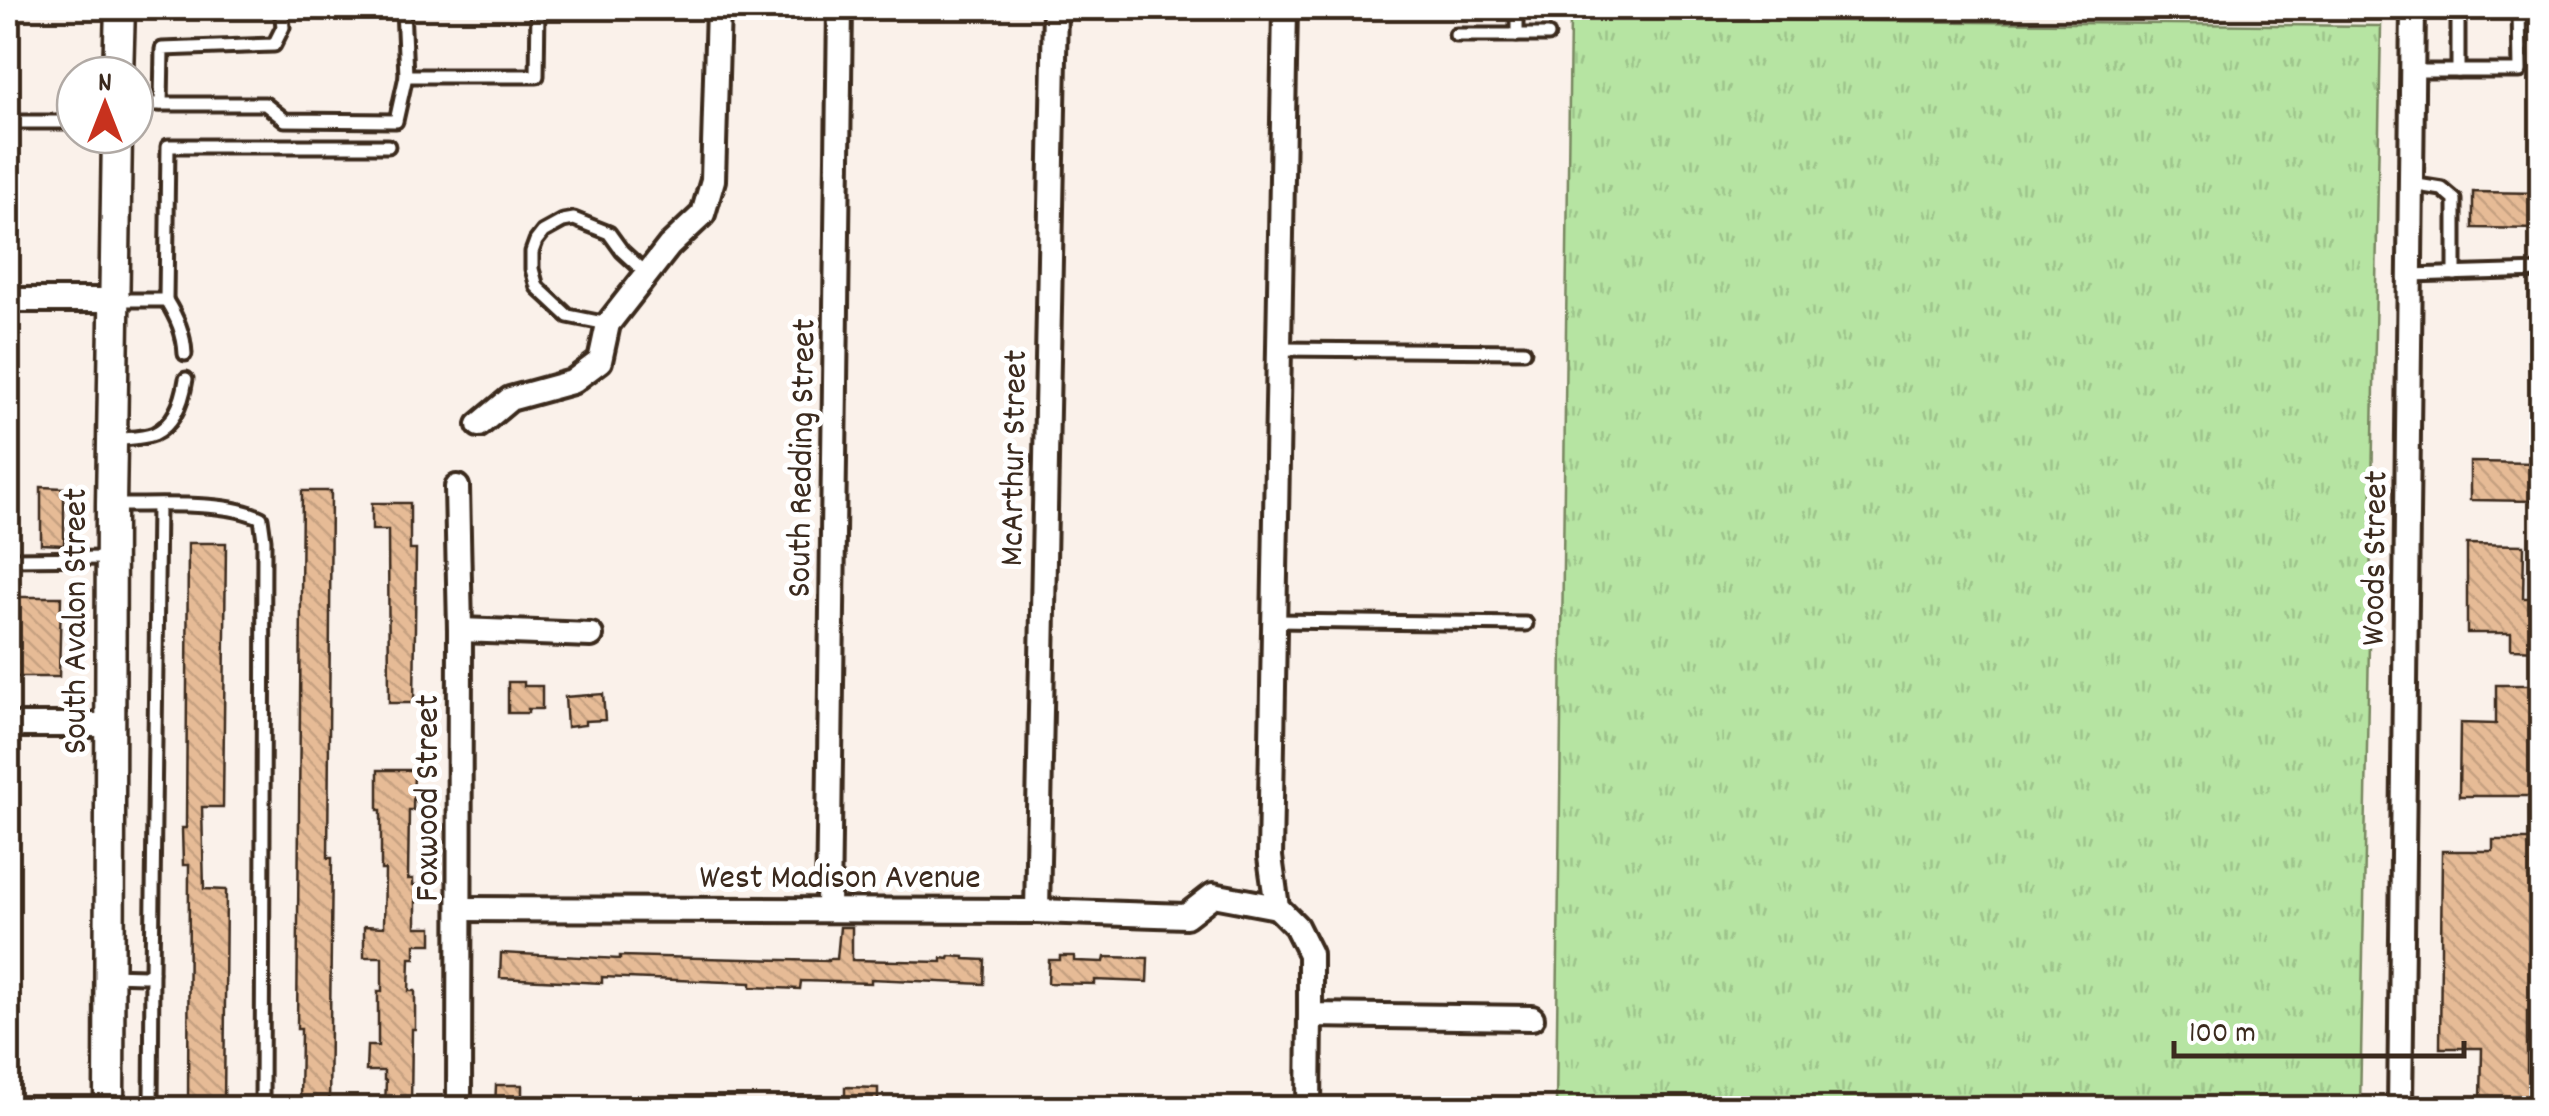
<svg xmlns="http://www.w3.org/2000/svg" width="2549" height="1116" viewBox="0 0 2549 1116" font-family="Dekko,sans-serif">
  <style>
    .grass { fill: url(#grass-tufts); stroke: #788760; stroke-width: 2.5 }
    .building { fill: url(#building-back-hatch); stroke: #3b2a1e; stroke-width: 2.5 }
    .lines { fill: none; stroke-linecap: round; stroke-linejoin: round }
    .service-casing { stroke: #3b2a1e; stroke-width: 19 }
    .minor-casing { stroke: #3b2a1e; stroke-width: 30 }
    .tertiary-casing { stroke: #3b2a1e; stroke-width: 35 }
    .service { stroke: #fff; stroke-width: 11 }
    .minor { stroke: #fff; stroke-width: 22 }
    .tertiary { stroke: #fff; stroke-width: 28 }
    .labels { text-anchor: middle; stroke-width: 10; stroke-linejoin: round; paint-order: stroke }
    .street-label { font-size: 35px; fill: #3b2a1e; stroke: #fff }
  </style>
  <defs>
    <pattern id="grass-tufts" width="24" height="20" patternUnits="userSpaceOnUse" patternTransform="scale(2.5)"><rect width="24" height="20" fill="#b6e4a2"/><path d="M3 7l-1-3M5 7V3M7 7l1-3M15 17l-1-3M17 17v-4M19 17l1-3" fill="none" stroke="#9dc48b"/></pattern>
    <pattern id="building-back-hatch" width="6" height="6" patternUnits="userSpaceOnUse" patternTransform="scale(2.5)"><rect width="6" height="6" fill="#e6bb96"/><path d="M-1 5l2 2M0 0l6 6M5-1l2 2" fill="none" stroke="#c6a181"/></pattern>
  </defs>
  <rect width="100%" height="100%" fill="#faf1ea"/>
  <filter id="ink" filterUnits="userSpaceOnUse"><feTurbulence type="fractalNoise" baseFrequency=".01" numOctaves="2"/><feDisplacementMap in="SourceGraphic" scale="20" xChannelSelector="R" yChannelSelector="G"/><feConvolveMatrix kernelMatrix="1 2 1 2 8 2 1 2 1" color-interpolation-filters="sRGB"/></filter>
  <g filter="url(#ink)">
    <!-- grass -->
    <polygon class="grass" points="1570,18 2381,26 2360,1108 1556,1108"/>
    <!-- building -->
    <g class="building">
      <polygon points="2473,192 2542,193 2542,229 2473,228"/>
      <polygon points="2470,462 2538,463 2537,501 2470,500"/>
      <polygon points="41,487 64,488 64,545 41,544"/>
      <polygon points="302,491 331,491 328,858 332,858 329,1108 300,1108 301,1029 297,1029"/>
      <polygon points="372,503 410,503 410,550 416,550 414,703 389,703 388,530 372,530"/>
      <polygon points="188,543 226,543 223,807 202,807 204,889 226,890 224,1108 188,1108 189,865 183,865 182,828 186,828"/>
      <polygon points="2467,544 2524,545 2523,598 2542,598 2542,650 2511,649 2511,633 2467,633"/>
      <polygon points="8,597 61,597 59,677 8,677"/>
      <polygon points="508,682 524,682 524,686 542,686 542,709 528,709 528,713 508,713"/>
      <polygon points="2496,685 2542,685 2542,796 2459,796 2460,723 2496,724"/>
      <polygon points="603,694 605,720 585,721 585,725 567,727 565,697"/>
      <polygon points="378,770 414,770 413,810 409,810 408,879 413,879 413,885 416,885 416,927 432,927 432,944 415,944 415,958 410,958 409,991 415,991 415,1029 412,1029 411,1108 385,1108 386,1080 384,1080 384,1071 366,1071 367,1046 378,1046 378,991 382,991 382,957 364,957 364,926 384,927 385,870 381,870 381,810 378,810"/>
      <polygon points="2493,840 2542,840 2542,1011 2527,1011 2527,1072 2533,1072 2533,1104 2521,1104 2521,1108 2492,1108 2492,1103 2481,1103 2482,1048 2440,1048 2442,851 2493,851"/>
      <polygon points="840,927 852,927 852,960 942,962 942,958 949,959 950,956 964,957 964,959 985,960 984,984 871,979 871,983 801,981 800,989 751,987 751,983 602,977 602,983 500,978 501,953 620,959 620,956 828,961 828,959 837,959"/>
      <polygon points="1060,956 1074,956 1074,961 1104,962 1105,957 1148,958 1147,982 1095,980 1095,984 1048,983 1049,960 1060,960"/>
      <polygon points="496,1085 522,1085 522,1108 495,1108"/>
      <polygon points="845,1087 878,1088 878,1108 845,1108"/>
    </g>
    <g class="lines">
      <!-- service casing -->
      <g class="service-casing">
        <g id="service">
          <polyline points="403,8 406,76"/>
          <polyline points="1456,35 1517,35 1517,8"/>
          <polyline points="1517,35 1548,35"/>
          <polyline points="2412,71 2520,71 2519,8"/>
          <polyline points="2458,71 2458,10 2542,11"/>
          <polyline points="135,104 265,104 285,120 396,121 406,76 537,76 538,8"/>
          <polyline points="161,104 162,49 274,45 283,27 281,8"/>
          <polyline points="8,122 75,122"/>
          <polyline points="2411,184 2442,189 2455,200 2455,274"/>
          <polyline points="2410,275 2542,271"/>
          <polyline points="114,300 166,300 168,146 388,146"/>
          <path d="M166,300c11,18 18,33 19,54"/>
          <polyline points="608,324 568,316 537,287 532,269 532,252 536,241 543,232 563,221 574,219 609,233 622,251 647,274"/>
          <polyline points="1278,349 1524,351"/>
          <path d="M112,440c13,-2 30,-1 42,-6 21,-10 29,-35 32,-55"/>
          <path d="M111,505c43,1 113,-5 150,13l3,22 -2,568"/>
          <polyline points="8,559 108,558"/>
          <polyline points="1274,621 1526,624"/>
          <polyline points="109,975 145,976 152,972 158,506"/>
          <polyline points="151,1108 152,972"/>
        </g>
      </g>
      <!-- minor casing -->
      <g class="minor-casing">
        <g id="minor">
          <polyline points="1285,8 1270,857 1277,907 1296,926 1310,954 1310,1015 1532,1018"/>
          <polyline points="8,300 114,300"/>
          <polyline points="479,425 510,399 572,382 600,361 608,324 669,246 703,214 713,180 718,8"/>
          <polyline points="457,487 460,630 459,1108"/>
          <polyline points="460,630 591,635"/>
          <polyline points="8,725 110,725"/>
          <polyline points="460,909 1037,911 1186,916 1213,895 1277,907"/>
          <polyline points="828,909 840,8"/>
          <polyline points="1037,911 1055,8"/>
          <polyline points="1309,1108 1310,1015"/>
          <polyline points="2400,1108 2413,8"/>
        </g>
      </g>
      <!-- tertiary casing -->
      <g class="tertiary-casing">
        <g id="tertiary">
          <polyline points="118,75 120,8"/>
          <polyline points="109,1108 111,505 117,135"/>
        </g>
      </g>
      <!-- service -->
      <use href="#service" class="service"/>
      <!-- minor -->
      <use href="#minor" class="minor"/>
      <!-- tertiary -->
      <use href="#tertiary" class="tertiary"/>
    </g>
  </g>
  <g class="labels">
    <!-- street labels -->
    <g class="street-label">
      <text transform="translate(799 458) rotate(-89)" y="12">South Redding Street</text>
      <text transform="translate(1011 458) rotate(-89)" y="12">McArthur Street</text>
      <text transform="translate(2372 558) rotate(-89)" y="12">Woods Street</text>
      <text transform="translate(73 621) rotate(-90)" y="12">South Avalon Street</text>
      <text transform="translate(425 798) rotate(-90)" y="12">Foxwood Street</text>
      <text x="840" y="887">West Madison Avenue</text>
    </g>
  </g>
  <!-- margin -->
  <rect width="2549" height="1116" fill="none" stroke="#fff" stroke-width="40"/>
  <rect x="20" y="20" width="2509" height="1076" fill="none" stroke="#3b2a1e" stroke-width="4" filter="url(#ink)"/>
  <!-- north arrow -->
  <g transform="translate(105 105)"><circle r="48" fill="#ffffff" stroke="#b1aaa5" stroke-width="2.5"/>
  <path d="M0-8L18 38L0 25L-18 38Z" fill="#c8321e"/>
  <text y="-15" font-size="28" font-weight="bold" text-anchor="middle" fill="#3b2a1e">N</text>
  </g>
  <!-- scale -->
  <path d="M2174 1041v15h290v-15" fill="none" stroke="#3b2a1e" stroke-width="5"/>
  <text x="2189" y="1041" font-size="30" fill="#3b2a1e" stroke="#ffffff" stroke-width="8" paint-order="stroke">100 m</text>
</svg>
